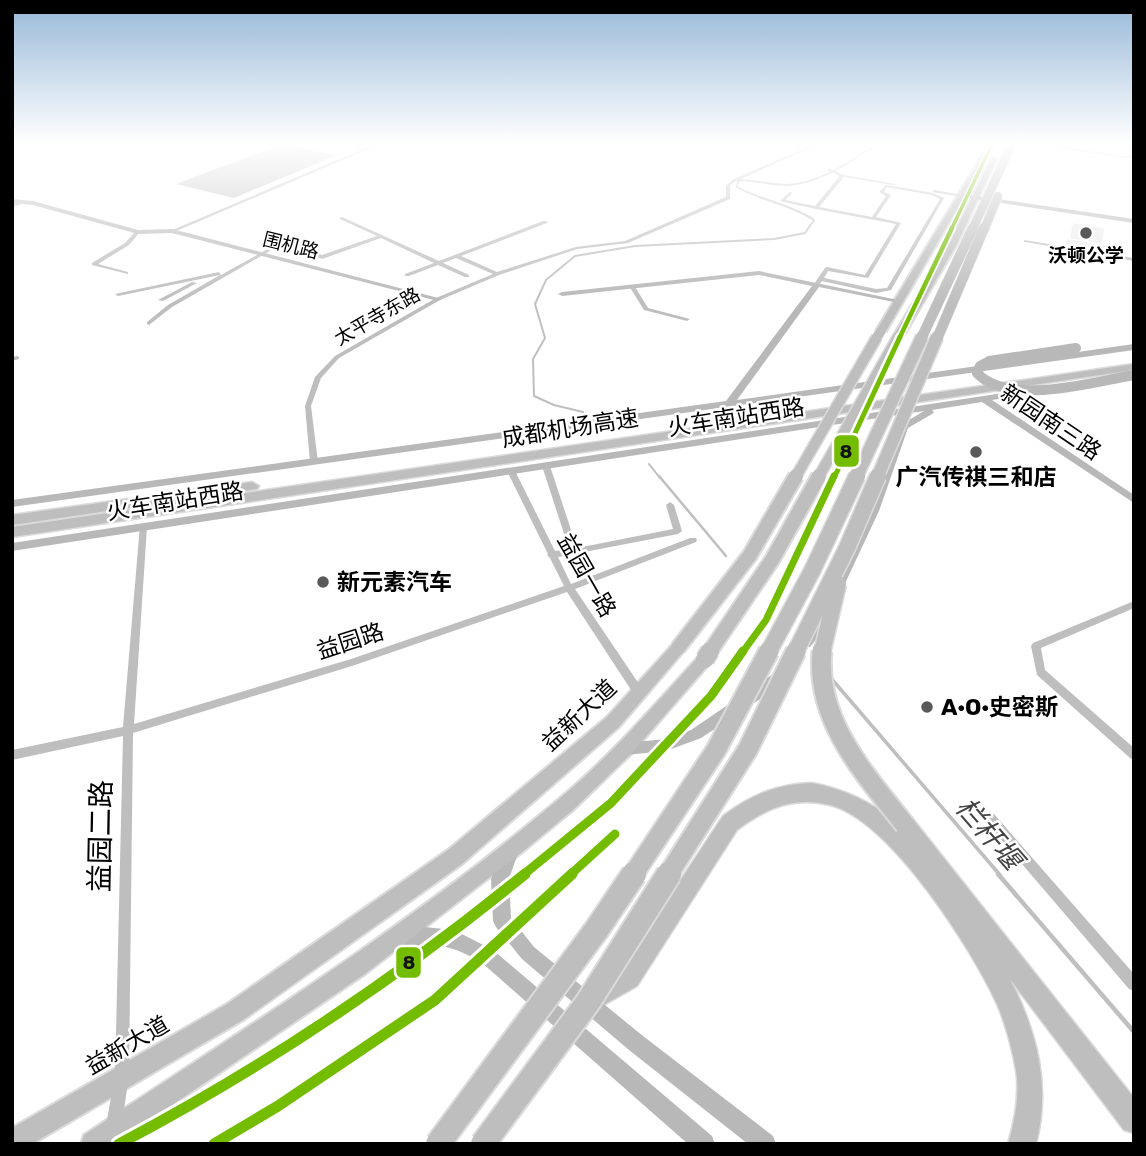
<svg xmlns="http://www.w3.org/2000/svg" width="1146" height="1156" viewBox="0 0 1146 1156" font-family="Rubik,'Noto Sans SC',sans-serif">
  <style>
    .green { fill: #ececec }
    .water { fill: #bfbfbf }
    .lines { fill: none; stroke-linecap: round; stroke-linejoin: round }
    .stream-far3 { stroke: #bfbfbf; stroke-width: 2 }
    .stream-far2 { stroke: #bfbfbf; stroke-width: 2.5 }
    .stream-far1 { stroke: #bfbfbf; stroke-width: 3.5 }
    .stream { stroke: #bfbfbf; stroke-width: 4.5 }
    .primary-casing { stroke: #dbdbdb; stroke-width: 4 }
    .highway-casing { stroke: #dbdbdb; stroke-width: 3 }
    .street { fill: #bebebe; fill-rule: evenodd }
    .secondary { fill: #b8b8b8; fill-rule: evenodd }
    .primary { fill: #bebebe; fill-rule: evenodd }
    .highway { fill: #bebebe; fill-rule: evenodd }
    .primary-bridge-far3-casing { stroke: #dbdbdb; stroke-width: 10; stroke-linecap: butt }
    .primary-bridge-far2-casing { stroke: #dbdbdb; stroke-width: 13; stroke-linecap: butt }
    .primary-bridge-far1-casing { stroke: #dbdbdb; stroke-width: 18; stroke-linecap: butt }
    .primary-bridge-casing { stroke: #dbdbdb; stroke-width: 21; stroke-linecap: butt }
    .highway-bridge-far5-casing { stroke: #dbdbdb; stroke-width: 10; stroke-linecap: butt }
    .highway-bridge-far4-casing { stroke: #dbdbdb; stroke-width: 11; stroke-linecap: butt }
    .highway-bridge-far3-casing { stroke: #dbdbdb; stroke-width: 15; stroke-linecap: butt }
    .highway-bridge-far2-casing { stroke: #dbdbdb; stroke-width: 19; stroke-linecap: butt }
    .highway-bridge-far1-casing { stroke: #dbdbdb; stroke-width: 23; stroke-linecap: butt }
    .highway-bridge-casing { stroke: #dbdbdb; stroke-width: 28; stroke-linecap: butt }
    .secondary-bridge { stroke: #b8b8b8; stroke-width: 10 }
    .primary-bridge-far3 { stroke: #bebebe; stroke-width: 9 }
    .primary-bridge-far2 { stroke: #bebebe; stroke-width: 10 }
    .primary-bridge-far1 { stroke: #bebebe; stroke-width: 14 }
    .primary-bridge { stroke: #bebebe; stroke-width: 18 }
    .highway-bridge-far5 { stroke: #bebebe; stroke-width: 8 }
    .highway-bridge-far4 { stroke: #bebebe; stroke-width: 10 }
    .highway-bridge-far3 { stroke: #bebebe; stroke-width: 12 }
    .highway-bridge-far2 { stroke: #bebebe; stroke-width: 16 }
    .highway-bridge-far1 { stroke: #bebebe; stroke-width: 19 }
    .highway-bridge { stroke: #bebebe; stroke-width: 24 }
    .metro-1-far5-casing { stroke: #fff; stroke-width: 6 }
    .metro-1-far4-casing { stroke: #fff; stroke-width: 8 }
    .metro-1-far3-casing { stroke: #fff; stroke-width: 10 }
    .metro-1-far2-casing { stroke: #fff; stroke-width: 12 }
    .metro-1-far1-casing { stroke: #fff; stroke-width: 14 }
    .metro-1-casing { stroke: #fff; stroke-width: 17 }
    .metro-1-far5 { stroke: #74bc00; stroke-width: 3.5 }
    .metro-1-far4 { stroke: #74bc00; stroke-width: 4.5 }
    .metro-1-far3 { stroke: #74bc00; stroke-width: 5 }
    .metro-1-far2 { stroke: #74bc00; stroke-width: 7 }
    .metro-1-far1 { stroke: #74bc00; stroke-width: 9 }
    .metro-1 { stroke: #74bc00; stroke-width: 11 }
    .poi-dot { fill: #595959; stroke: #fff; stroke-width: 2.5 }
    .labels { text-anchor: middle; stroke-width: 5; stroke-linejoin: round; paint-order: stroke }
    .far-street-label { font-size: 19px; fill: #000; stroke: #fff }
    .far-poi-label { font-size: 19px; font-weight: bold; fill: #000; stroke: #fff }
    .street-label { font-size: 23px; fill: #000; stroke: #fff }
    .poi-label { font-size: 23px; font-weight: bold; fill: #000; stroke: #fff; text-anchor: start }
    .near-water-label { font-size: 28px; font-style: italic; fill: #444; stroke: #fff }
    .near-street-label { font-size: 28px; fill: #000; stroke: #fff }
    .line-badge { stroke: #fff; stroke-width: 2.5 }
    .pale-badge-label { font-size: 19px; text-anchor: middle; font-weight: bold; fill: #111 }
  </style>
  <rect width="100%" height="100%" fill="#fff"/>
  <!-- green -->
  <g class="green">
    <polygon points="1073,223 1104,228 1102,244 1070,238"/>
    <polygon points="1067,239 1126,249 1125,258 1065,247"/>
  </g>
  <!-- water -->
  <polygon class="water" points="282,144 337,155 234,198 176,184"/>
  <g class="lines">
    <!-- stream-far3 -->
    <g class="stream-far3">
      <path d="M583,412l-29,-7 -20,-9 -1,-37 12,-21 -10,-34 11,-24 29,-24 60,-10 139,-7 31,-6 9,-13c-24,-16 -52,-19 -77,-33l1,-7c16,0 33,5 49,5 35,-2 65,-25 94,-43"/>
      <polyline points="649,464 660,478"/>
    </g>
    <!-- stream-far2 -->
    <polyline class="stream-far2" points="659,476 726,556"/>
    <!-- stream-far1 -->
    <polyline class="stream-far1" points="830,677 1000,875"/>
    <!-- stream -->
    <polyline class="stream" points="998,874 1134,1032"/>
    <!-- primary casing -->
    <g class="primary-casing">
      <g id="primary">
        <polygon points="990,142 996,142 886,331 878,333 876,331"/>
        <polygon points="992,157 997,158 957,244 904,335 896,337 894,335 949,244"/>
        <polygon points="678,642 683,644 686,648 683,652 619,727 462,864 243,1020 32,1144 12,1144 12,1128 227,1004 448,850 607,717 673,644"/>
        <path d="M705,653l5,2 3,4 -3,4 -79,91 -58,56 -52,43 -156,121 -250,170h-34l3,-9c162,-107 327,-211 475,-336 52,-43 96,-95 141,-144z"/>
      </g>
    </g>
    <!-- highway casing -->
    <g class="highway-casing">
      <g id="highway">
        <polygon points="1134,364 1134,370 12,537 12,527"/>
        <polygon points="252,482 259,486 257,489 12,525 12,515"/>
        <path d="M812,783c32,6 58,18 84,39l2,-4 7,-3 7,3 222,280v35l-10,-3 -114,-151c27,53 41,107 26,165h-28c7,-24 12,-49 8,-74 -4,-22 -10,-45 -19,-66 -25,-55 -107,-184 -167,-199 -36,-9 -64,3 -93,25l-100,156 -44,25 -9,-3 -3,-9 3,-9 37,-20 102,-154c28,-21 54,-32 89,-33z"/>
      </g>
    </g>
    <!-- street -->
    <g class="street">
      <polygon points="379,142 385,142 174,232 170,231"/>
      <polygon points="818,142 824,142 734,182 730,186 730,199 628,243 577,249 499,275 440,300 339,358 321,378 311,406 318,462 314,464 310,462 305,406 315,377 335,356 436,298 493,274 456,258 443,263 469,275 469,277 465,277 438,265 409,276 405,276 405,274 434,263 381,238 322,259 284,243 172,307 149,325 147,324 147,322 168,305 220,275 118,296 115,294 219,272 221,275 284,240 322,255 377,236 340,219 340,218 342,217 439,261 543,221 547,221 547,223 461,256 497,272 576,247 625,241 726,197 726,186 732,180"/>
      <polygon points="1015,142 1027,142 1134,157 1134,159"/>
      <path d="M829,168l15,7 51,9 -2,1 -49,-8 -25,30 53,10 14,-21 -7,-4 7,-7 47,8 11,5 -53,92 -15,3 -54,-12 -3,4 -5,-1 11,-16 2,-1 38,8 31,-51 -80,-15 -36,-8 10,-9 2,1 -7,7 30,6 25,-30 -12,-6zM887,187l45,8 8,4 -53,89 -11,1 -52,-11 4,-7 40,7 33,-55 -25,-6 15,-22 -7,-3z"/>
      <polygon points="934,190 964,195 966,196 964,197 932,192"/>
      <polygon points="20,202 22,204 12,207 12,204"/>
      <polygon points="136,231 140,232 129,245 98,264 128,272 128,274 92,265 92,263 125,243"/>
      <polygon points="1024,240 1134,258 1134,261 1026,242 1024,242"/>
      <polygon points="192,282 197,283 163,301 158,300"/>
      <polygon points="630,285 634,285 648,308 690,319 687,321 644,310 629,286"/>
      <polygon points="17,356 19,357 19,359 12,361 12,357"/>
      <polygon points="543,464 546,464 550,466 577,548 673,529 666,505 670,502 674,505 682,531 678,534 558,557 571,584 690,538 696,538 697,540 696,542 575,589 643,690 644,693 643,696 639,697 635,696 567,592 352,666 133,733 129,1075 121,1131 126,1144 110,1144 105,1131 115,1075 123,736 12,760 12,750 123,727 140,525 146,525 147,527 134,724 351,659 564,586 550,558 547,555 548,554 507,471 511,469 515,471 555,551 569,549 542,466"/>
      <polygon points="1134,601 1134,608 1041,648 1045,670 1134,748 1134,760 1130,758 1037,675 1031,646 1033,643"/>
      <polygon points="990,813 994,814 1134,974 1134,991 1129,989 986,822 984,818 986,814"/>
    </g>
    <!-- secondary -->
    <g class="secondary">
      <polygon points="964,194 1134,219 1134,223 962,197"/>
      <polygon points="12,199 33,201 138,230 172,229 442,299 438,301 172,233 138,234 33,205 12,203"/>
      <polygon points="759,271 903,301 899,303 819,287 737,400 1134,344 1134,350 12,507 12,500 726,401 812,286 759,275 562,296 558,294 562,292"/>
      <polygon points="1029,389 1034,392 1032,394 992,400 1134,495 1134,503 982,402 932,410 934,412 932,414 908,428 879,511 841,592 835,596 829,592 867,511 899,426 924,411 12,551 12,543"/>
      <polygon points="827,603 832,605 833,608 824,630 810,647 800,647 798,643 814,624 822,605"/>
      <polygon points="779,670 784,672 786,676 777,688 701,738 666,751 625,755 620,754 617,749 620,744 625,743 666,739 691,730"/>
      <polygon points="510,845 516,847 518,853 509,879 511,918 534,947 643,1036 773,1136 776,1144 748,1144 629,1050 522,959 496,927 493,921 491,879 504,847"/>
      <path d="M424,927l30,3 39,20 219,186 3,8h-27l-207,-182c-18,-10 -34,-18 -55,-17 -12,1 -24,7 -34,2l-3,-6 3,-6z"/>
    </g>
    <!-- primary -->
    <use href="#primary" class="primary"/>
    <!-- highway -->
    <use href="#highway" class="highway"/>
    <!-- primary-bridge-far3 casing -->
    <g class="primary-bridge-far3-casing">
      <g id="primary-bridge-far3">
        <polyline points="876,339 881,331"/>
        <polyline points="897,339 899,335"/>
      </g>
    </g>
    <!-- primary-bridge-far2 casing -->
    <g class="primary-bridge-far2-casing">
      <g id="primary-bridge-far2">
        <polyline points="795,478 877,337"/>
        <polyline points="818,478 898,337"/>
      </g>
    </g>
    <!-- primary-bridge-far1 casing -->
    <g class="primary-bridge-far1-casing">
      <g id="primary-bridge-far1">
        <polyline points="678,648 750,555 796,476"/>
        <polyline points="709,653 772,560 819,476"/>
      </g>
    </g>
    <!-- primary-bridge casing -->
    <g class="primary-bridge-casing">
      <polyline id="primary-bridge" points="705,659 710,651"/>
    </g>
    <!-- highway-bridge-far5 casing -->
    <g class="highway-bridge-far5-casing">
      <g id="highway-bridge-far5">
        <polyline points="972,230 1013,142"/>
        <polyline points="984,230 998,196"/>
      </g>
    </g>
    <!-- highway-bridge-far4 casing -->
    <g class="highway-bridge-far4-casing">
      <g id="highway-bridge-far4">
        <polyline points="921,339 973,228"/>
        <polyline points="937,339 984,228"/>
      </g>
    </g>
    <!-- highway-bridge-far3 casing -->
    <g class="highway-bridge-far3-casing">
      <g id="highway-bridge-far3">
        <polyline points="856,478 922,337"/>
        <polyline points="877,478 937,337"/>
      </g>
    </g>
    <!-- highway-bridge-far2 casing -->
    <g class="highway-bridge-far2-casing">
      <g id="highway-bridge-far2">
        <polyline points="768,653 812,571 857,476"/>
        <polyline points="795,653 847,548 878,476"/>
        <polyline points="822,653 838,584"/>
      </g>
    </g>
    <!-- highway-bridge-far1 casing -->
    <g class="highway-bridge-far1-casing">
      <g id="highway-bridge-far1">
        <path d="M822,651c-7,70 43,123 83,174"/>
        <polyline points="633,875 716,750 769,651"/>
        <polyline points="668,875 748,749 796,651"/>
      </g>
    </g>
    <!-- highway-bridge casing -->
    <g class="highway-bridge-casing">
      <g id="highway-bridge">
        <polyline points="438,1144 597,929 634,874"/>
        <polyline points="483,1144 588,1002 669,874"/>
      </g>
    </g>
    <!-- secondary-bridge -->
    <path class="secondary-bridge" d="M1076,348l-87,13 -9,5 -3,7c32,34 115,9 157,2"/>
    <!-- primary-bridge-far3 -->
    <use href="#primary-bridge-far3" class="primary-bridge-far3"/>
    <!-- primary-bridge-far2 -->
    <use href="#primary-bridge-far2" class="primary-bridge-far2"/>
    <!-- primary-bridge-far1 -->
    <use href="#primary-bridge-far1" class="primary-bridge-far1"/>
    <!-- primary-bridge -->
    <use href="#primary-bridge" class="primary-bridge"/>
    <!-- highway-bridge-far5 -->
    <use href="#highway-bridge-far5" class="highway-bridge-far5"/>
    <!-- highway-bridge-far4 -->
    <use href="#highway-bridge-far4" class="highway-bridge-far4"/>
    <!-- highway-bridge-far3 -->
    <use href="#highway-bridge-far3" class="highway-bridge-far3"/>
    <!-- highway-bridge-far2 -->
    <use href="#highway-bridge-far2" class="highway-bridge-far2"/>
    <!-- highway-bridge-far1 -->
    <use href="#highway-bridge-far1" class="highway-bridge-far1"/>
    <!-- highway-bridge -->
    <use href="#highway-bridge" class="highway-bridge"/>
    <!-- metro-1-far5 casing -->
    <g class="metro-1-far5-casing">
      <polyline id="metro-1-far5" points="951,230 993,142"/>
    </g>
    <!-- metro-1-far4 casing -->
    <g class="metro-1-far4-casing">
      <polyline id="metro-1-far4" points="899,339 952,228"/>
    </g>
    <!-- metro-1-far3 casing -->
    <g class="metro-1-far3-casing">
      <polyline id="metro-1-far3" points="834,478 900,337"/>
    </g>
    <!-- metro-1-far2 casing -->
    <g class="metro-1-far2-casing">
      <polyline id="metro-1-far2" points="742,653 766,620 834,476"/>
    </g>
    <!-- metro-1-far1 casing -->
    <g class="metro-1-far1-casing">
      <g id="metro-1-far1">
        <polyline points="523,875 611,803 711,696 743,651"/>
        <polyline points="570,875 615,834"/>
      </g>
    </g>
    <!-- metro-1 casing -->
    <g class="metro-1-casing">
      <g id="metro-1">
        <path d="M119,1144c144,-76 280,-167 406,-270"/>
        <polyline points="214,1144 278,1106 435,1000 572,874"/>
      </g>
    </g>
    <!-- metro-1-far5 -->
    <use href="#metro-1-far5" class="metro-1-far5"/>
    <!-- metro-1-far4 -->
    <use href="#metro-1-far4" class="metro-1-far4"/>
    <!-- metro-1-far3 -->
    <use href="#metro-1-far3" class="metro-1-far3"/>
    <!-- metro-1-far2 -->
    <use href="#metro-1-far2" class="metro-1-far2"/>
    <!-- metro-1-far1 -->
    <use href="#metro-1-far1" class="metro-1-far1"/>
    <!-- metro-1 -->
    <use href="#metro-1" class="metro-1"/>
  </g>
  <!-- sky -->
  <linearGradient id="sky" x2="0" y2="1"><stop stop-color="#97b8d8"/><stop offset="0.47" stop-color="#fff"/><stop offset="1" stop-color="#fff" stop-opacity="0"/></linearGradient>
  <rect width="1146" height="304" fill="url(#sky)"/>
  <!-- markers -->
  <g class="poi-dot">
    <circle cx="1086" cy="233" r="7"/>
    <circle cx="976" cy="452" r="7"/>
    <circle cx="323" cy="582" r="7"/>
    <circle cx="927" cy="707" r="7"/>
  </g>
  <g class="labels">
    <!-- far-street labels -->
    <g class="far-street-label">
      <text transform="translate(291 245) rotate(14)" y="7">围机路</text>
      <text transform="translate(377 316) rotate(-30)" y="7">太平寺东路</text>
    </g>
    <!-- far-poi labels -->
    <g class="far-poi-label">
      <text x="1086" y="262">沃顿公学</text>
    </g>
    <!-- street labels -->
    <g class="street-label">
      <text transform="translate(736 417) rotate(-9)" y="8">火车南站西路</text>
      <text transform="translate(1051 422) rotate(34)" y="8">新园南三路</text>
      <text transform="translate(570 428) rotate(-9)" y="8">成都机场高速</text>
      <text transform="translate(175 501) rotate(-9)" y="8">火车南站西路</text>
      <text transform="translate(587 575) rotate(60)" y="8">益园一路</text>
      <text transform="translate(350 641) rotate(-18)" y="8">益园路</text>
      <text transform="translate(579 715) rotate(-43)" y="8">益新大道</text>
      <text transform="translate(127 1045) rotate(-30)" y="8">益新大道</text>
    </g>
    <!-- poi labels -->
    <g class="poi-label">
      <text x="976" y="485" text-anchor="middle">广汽传祺三和店</text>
      <text x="337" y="590">新元素汽车</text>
      <text x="941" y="715">A·O·史密斯</text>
    </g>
    <!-- near-water labels -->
    <g class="near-water-label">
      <text transform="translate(989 833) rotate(49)" y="10">栏杆堰</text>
    </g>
    <!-- near-street labels -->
    <g class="near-street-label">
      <text transform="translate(100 836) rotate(-89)" y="10">益园二路</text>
    </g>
  </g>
  <g class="line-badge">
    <rect x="833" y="434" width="27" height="34" rx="7" fill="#74bc00"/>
    <rect x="395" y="946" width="27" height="33" rx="7" fill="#74bc00"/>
  </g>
  <g class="pale-badge-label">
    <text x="846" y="458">8</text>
    <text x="409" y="969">8</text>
  </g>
  <!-- border -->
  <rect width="1146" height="1156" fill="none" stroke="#000000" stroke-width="28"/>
</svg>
